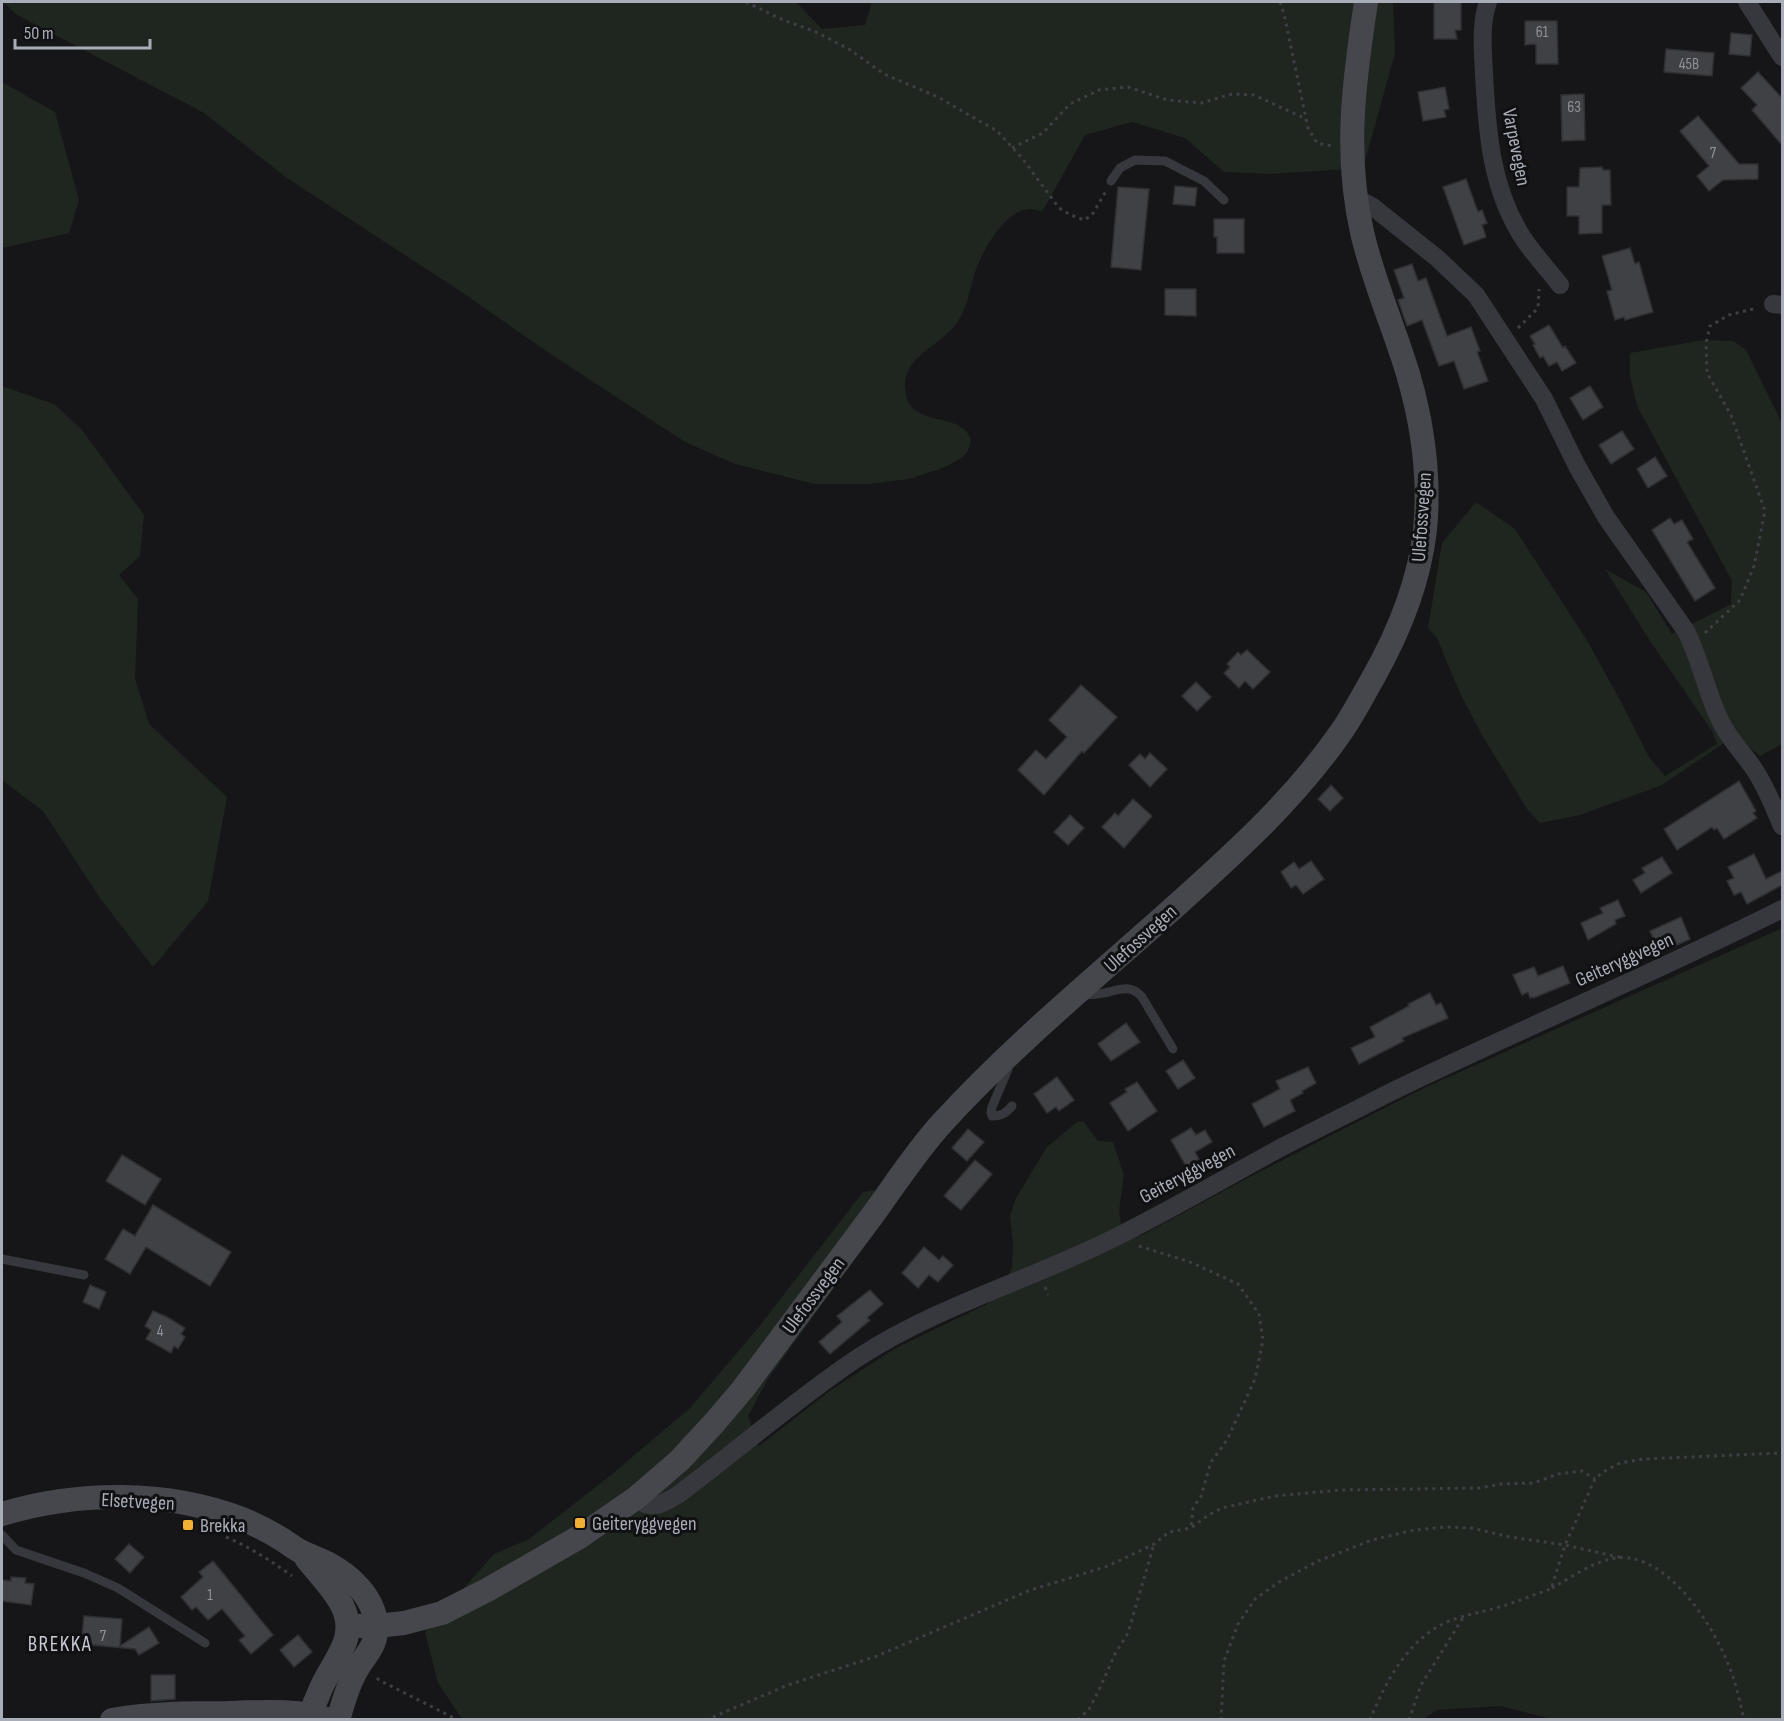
<svg xmlns="http://www.w3.org/2000/svg" width="1784" height="1721" viewBox="0 0 1784 1721" font-family="'Sofia Sans Condensed',sans-serif">
  <style>
    .green { fill: #1e261f }
    .building { fill: #404145; stroke: #303034; stroke-width: 1.5 }
    .lines { fill: none; stroke-linecap: round; stroke-linejoin: round }
    .path { stroke: #3d3f44; stroke-width: 3; stroke-dasharray: 3 4.5; stroke-linecap: butt }
    .lane { stroke: #37383d; stroke-width: 9 }
    .street { stroke: #37383d; stroke-width: 18 }
    .secondary { stroke: #45474d; stroke-width: 24 }
    .poi-dot { fill: #f2b134; stroke: #111113; stroke-width: 2 }
    .labels { text-anchor: middle; stroke-width: 6; stroke-linejoin: round; paint-order: stroke }
    .number-label { font-size: 16px; fill: #8e929b }
    .street-label { font-size: 20px; fill: #a8adb8; stroke: #111113 }
    .poi-label { font-size: 20px; fill: #a8adb8; stroke: #111113; text-anchor: start }
    .neighbourhood-label { font-size: 21px; letter-spacing: 1.5px; fill: #c9ccd4; stroke: #111113 }
  </style>
  <rect width="100%" height="100%" fill="#161618"/>
  <!-- green -->
  <g class="green">
    <path d="M3,2h793l26,27 43,-4 7,-23h521l2,51 -32,115 -93,6 -46,-2 -39,-34 -53,-16 -47,13 -43,77c-27,-15 -53,28 -62,48 -11,22 -10,49 -27,68 -19,21 -55,32 -47,67 6,29 43,19 60,36 2,2 3,5 5,8l-3,12 -5,6 -18,10 -36,12 -41,5h-54l-79,-20 -50,-22 -136,-89 -86,-60 -176,-115 -83,-65 -187,-98z"/>
    <polygon points="2,82 55,112 79,200 69,233 2,248"/>
    <polygon points="1703,340 1734,341 1746,350 1782,423 1782,744 1760,756 1734,736 1662,785 1580,815 1540,823 1527,809 1482,735 1459,691 1437,638 1428,628 1442,543 1476,502 1515,529 1588,642 1620,700 1649,757 1665,776 1717,744 1712,731 1650,641 1605,569 1646,592 1672,634 1731,604 1732,581 1637,406 1630,376 1630,353"/>
    <polygon points="2,386 54,404 82,430 144,515 140,556 119,575 138,599 135,678 149,724 227,797 208,901 153,967 100,898 43,811 2,780"/>
    <polygon points="1782,928 1782,1719 1556,1720 1500,1706 1437,1710 1422,1720 462,1719 438,1683 425,1632 494,1554 529,1539 611,1475 690,1408 758,1328 863,1192 908,1185 768,1379 748,1416 759,1446 831,1390 896,1348 987,1304 1003,1289 1012,1267 1013,1243 1010,1216 1016,1198 1047,1147 1077,1122 1083,1121 1098,1141 1113,1142 1124,1175 1119,1211 1121,1225 1130,1236 1142,1235 1259,1172 1424,1088"/>
  </g>
  <!-- building -->
  <g class="building">
    <polygon points="1434,2 1461,2 1461,30 1455,30 1457,39 1434,39"/>
    <polygon points="1525,21 1557,21 1558,64 1536,64 1536,44 1525,45"/>
    <polygon points="1731,33 1752,35 1750,56 1729,54"/>
    <polygon points="1666,49 1714,53 1712,76 1664,72"/>
    <polygon points="1758,72 1782,98 1782,145 1752,110 1757,105 1741,88"/>
    <polygon points="1445,87 1449,109 1444,110 1446,117 1423,121 1418,92"/>
    <polygon points="1584,94 1585,140 1562,141 1561,95"/>
    <polygon points="1698,116 1739,164 1758,164 1758,179 1723,180 1709,191 1697,176 1709,166 1680,131"/>
    <polygon points="1602,167 1603,170 1610,170 1611,205 1602,205 1602,233 1579,234 1579,216 1567,216 1567,187 1579,187 1580,168"/>
    <polygon points="1466,179 1478,212 1482,210 1487,223 1482,225 1486,237 1464,245 1443,187"/>
    <polygon points="1175,186 1197,188 1195,206 1173,204"/>
    <polygon points="1118,187 1149,189 1141,270 1111,267"/>
    <polygon points="1214,219 1244,219 1244,253 1217,253 1217,237 1214,237"/>
    <polygon points="1630,248 1635,264 1639,262 1653,312 1625,320 1624,317 1615,320 1607,291 1612,290 1602,256"/>
    <polygon points="1412,264 1418,281 1426,278 1447,336 1471,327 1480,351 1477,352 1488,381 1464,389 1454,361 1439,366 1422,320 1407,326 1398,300 1404,298 1394,270"/>
    <polygon points="1165,289 1196,289 1196,316 1165,315"/>
    <polygon points="1549,325 1563,348 1565,346 1576,363 1562,371 1557,362 1549,366 1543,356 1540,358 1533,345 1535,344 1530,336"/>
    <polygon points="1590,386 1603,407 1583,420 1570,398"/>
    <polygon points="1622,431 1634,449 1611,464 1599,445"/>
    <polygon points="1655,457 1667,476 1648,488 1637,469"/>
    <polygon points="1670,518 1674,524 1682,520 1693,539 1687,542 1715,588 1695,601 1652,530"/>
    <polygon points="1247,650 1270,672 1253,689 1245,681 1239,688 1224,673 1230,667 1227,664 1238,652 1241,655"/>
    <polygon points="1196,682 1211,697 1197,711 1182,696"/>
    <polygon points="1081,685 1117,717 1084,753 1082,751 1044,795 1018,770 1036,750 1046,759 1067,737 1049,720"/>
    <polygon points="1150,753 1167,769 1150,787 1129,765 1140,754 1145,759"/>
    <polygon points="1739,781 1756,811 1753,813 1757,818 1724,839 1717,828 1714,830 1712,827 1677,850 1664,829"/>
    <polygon points="1331,785 1343,798 1330,811 1318,799"/>
    <polygon points="1133,799 1152,816 1124,848 1102,827 1115,813 1118,816"/>
    <polygon points="1070,815 1084,828 1068,845 1054,832"/>
    <polygon points="1754,854 1766,879 1782,871 1782,885 1747,904 1741,892 1734,895 1727,881 1734,878 1728,867"/>
    <polygon points="1662,857 1672,873 1641,893 1633,880 1645,873 1642,868"/>
    <polygon points="1311,861 1324,879 1303,894 1296,885 1291,888 1281,872 1294,862 1299,869"/>
    <polygon points="1618,900 1625,916 1615,920 1616,924 1588,940 1581,923 1603,913 1600,908"/>
    <polygon points="1681,917 1690,939 1660,953 1650,931"/>
    <polygon points="1563,966 1570,983 1533,998 1532,997 1530,998 1528,992 1522,995 1513,975 1534,967 1538,976"/>
    <polygon points="1430,993 1436,1005 1441,1003 1448,1018 1402,1038 1404,1041 1359,1064 1351,1048 1375,1037 1370,1027 1409,1006 1408,1004"/>
    <polygon points="1126,1023 1140,1042 1111,1061 1098,1044"/>
    <polygon points="1183,1060 1195,1078 1178,1089 1166,1071"/>
    <polygon points="1308,1067 1316,1083 1302,1091 1303,1093 1290,1100 1295,1111 1264,1127 1252,1104 1280,1089 1276,1081"/>
    <polygon points="1057,1077 1074,1100 1059,1111 1056,1107 1047,1113 1034,1094"/>
    <polygon points="1137,1082 1157,1111 1128,1131 1110,1103 1127,1092 1125,1089"/>
    <polygon points="1191,1128 1196,1135 1205,1130 1212,1142 1195,1152 1199,1159 1186,1166 1171,1140"/>
    <polygon points="968,1129 984,1142 967,1161 952,1148"/>
    <polygon points="122,1155 161,1179 145,1205 106,1181"/>
    <polygon points="975,1160 992,1174 961,1210 944,1196"/>
    <polygon points="153,1205 231,1252 210,1286 146,1247 130,1274 105,1259 123,1229 135,1236"/>
    <polygon points="924,1247 939,1260 943,1256 953,1265 938,1282 929,1275 918,1288 902,1273"/>
    <polygon points="90,1285 106,1292 99,1309 83,1302"/>
    <polygon points="870,1290 883,1304 867,1318 870,1320 830,1354 819,1342 842,1322 837,1316"/>
    <polygon points="153,1311 167,1317 185,1328 181,1334 185,1337 178,1349 174,1346 171,1353 146,1339 151,1330 145,1326"/>
    <polygon points="129,1544 144,1557 130,1573 115,1559"/>
    <polygon points="213,1561 273,1635 251,1654 239,1640 245,1636 222,1609 208,1620 196,1607 192,1610 181,1597 203,1577 199,1572"/>
    <polygon points="11,1577 26,1578 25,1583 34,1584 31,1605 2,1601 2,1580 11,1581"/>
    <polygon points="84,1616 122,1619 120,1646 149,1627 159,1643 139,1655 135,1649 81,1644"/>
    <polygon points="298,1635 312,1652 294,1667 280,1650"/>
    <polygon points="151,1675 175,1675 175,1699 151,1701"/>
  </g>
  <g class="lines">
    <!-- path -->
    <g class="path">
      <polyline points="746,2 781,19 816,32 849,49 884,74 938,97 997,131 1022,158 1059,208 1071,215 1084,220 1092,215 1106,191"/>
      <polyline points="1280,2 1284,14 1308,128 1317,143 1332,146"/>
      <polyline points="1012,148 1043,133 1070,104 1099,90 1128,87 1167,100 1201,103 1232,94 1254,95 1306,119"/>
      <polyline points="1518,328 1538,308 1539,289"/>
      <polyline points="1705,633 1740,600 1754,566 1765,511 1731,415 1707,373 1706,343 1710,326 1729,315 1757,308"/>
      <polyline points="1139,1246 1190,1262 1238,1284 1259,1314 1263,1340 1255,1379 1227,1440 1211,1462 1201,1496 1193,1508 1191,1528"/>
      <polyline points="1045,1287 1048,1295"/>
      <path d="M226,1537c24,10 45,24 66,39"/>
      <path d="M1552,1588c18,-10 38,-24 58,-29 54,-13 103,66 119,107 7,17 11,36 15,54"/>
      <polyline points="377,1678 379,1680 458,1720"/>
      <polyline points="706,1720 788,1685 877,1656 1028,1591 1108,1566 1154,1544 1169,1532 1191,1528 1207,1516 1222,1508 1275,1496 1341,1490 1480,1488 1501,1484 1534,1483 1558,1474 1582,1471 1595,1479"/>
      <polyline points="1078,1720 1089,1709 1098,1692 1115,1654 1128,1633 1154,1544"/>
      <polyline points="1221,1720 1224,1661 1238,1624 1255,1599 1279,1582 1318,1561 1372,1540 1414,1530 1447,1527 1472,1528 1510,1537 1565,1545 1623,1558"/>
      <path d="M1370,1720c14,-35 34,-73 67,-93 21,-12 44,-14 66,-21 16,-5 32,-12 48,-17l14,-44 30,-66 8,-7 17,-9 24,-4 138,-6"/>
      <polyline points="1409,1720 1421,1685 1464,1616"/>
    </g>
    <!-- lane -->
    <g class="lane">
      <polyline points="1111,181 1120,168 1135,160 1165,161 1204,181 1224,200"/>
      <path d="M1082,994c5,0 10,1 15,0 17,-1 31,-13 45,3l31,52"/>
      <path d="M1007,1064l1,5 -16,38 -1,6 1,3c10,0 14,-3 20,-10"/>
      <polyline points="2,1259 84,1275"/>
      <polyline points="2,1535 16,1550 84,1573 118,1588 205,1643"/>
    </g>
    <!-- street -->
    <g class="street">
      <path d="M1488,2c-8,22 -5,49 -4,72 3,57 7,115 39,164 11,17 25,31 37,47"/>
      <polyline points="1747,2 1782,57"/>
      <path d="M1355,201l11,2 7,4 64,51 39,37 68,104 33,67 29,51 80,114c14,28 20,59 33,87 9,21 25,35 37,54 11,17 18,36 26,54"/>
      <polyline points="1773,304 1782,305"/>
      <path d="M636,1498c15,14 27,6 43,-4 60,-45 117,-95 180,-137 80,-52 172,-77 257,-120 56,-28 111,-60 166,-90 37,-19 75,-38 113,-57 128,-62 260,-117 387,-181"/>
    </g>
    <!-- secondary -->
    <g class="secondary">
      <path d="M2,1514c76,-23 165,-24 240,5 15,6 28,13 41,21 6,4 12,9 19,12 8,4 17,7 25,11 23,12 47,34 49,61 2,23 -12,31 -21,49 -8,14 -12,31 -17,47"/>
      <path d="M306,1558c20,26 54,53 37,89 -7,16 -18,30 -24,46 -3,8 -9,18 -8,27"/>
      <path d="M348,1626h28l28,-3 38,-10 47,-24 92,-53 55,-38 44,-38 35,-38 28,-33c43,-57 86,-115 129,-173 22,-30 45,-66 70,-93 72,-79 157,-148 237,-220 58,-52 115,-104 160,-168 13,-18 23,-38 34,-57 26,-46 46,-95 52,-148 5,-52 -2,-105 -17,-156 -14,-47 -35,-93 -46,-142 -18,-79 -8,-151 4,-230"/>
      <path d="M112,1720c38,-7 78,-7 116,-7 33,-1 69,-4 102,7"/>
    </g>
  </g>
  <!-- markers -->
  <g class="poi-dot">
    <rect x="574" y="1517" width="12" height="12" rx="3"/>
    <rect x="182" y="1519" width="12" height="12" rx="3"/>
  </g>
  <g class="labels">
    <!-- number labels -->
    <g class="number-label">
      <text x="1542" y="37">61</text>
      <text x="1689" y="69">45B</text>
      <text x="1574" y="112">63</text>
      <text x="1713" y="158">7</text>
      <text x="160" y="1336">4</text>
      <text x="210" y="1600">1</text>
      <text x="103" y="1641">7</text>
    </g>
    <!-- street labels -->
    <g class="street-label">
      <text transform="translate(1517 147) rotate(79)" y="7">Varpevegen</text>
      <text transform="translate(1421 517) rotate(-86)" y="7">Ulefossvegen</text>
      <text transform="translate(1140 938) rotate(-42)" y="7">Ulefossvegen</text>
      <text transform="translate(1624 959) rotate(-24)" y="7">Geiteryggvegen</text>
      <text transform="translate(1187 1173) rotate(-28)" y="7">Geiteryggvegen</text>
      <text transform="translate(813 1295) rotate(-53)" y="7">Ulefossvegen</text>
      <text transform="translate(138 1501) rotate(3)" y="7">Elsetvegen</text>
    </g>
    <!-- poi labels -->
    <g class="poi-label">
      <text x="592" y="1530">Geiteryggvegen</text>
      <text x="200" y="1532">Brekka</text>
    </g>
    <!-- neighbourhood labels -->
    <g class="neighbourhood-label">
      <text x="60" y="1651">BREKKA</text>
    </g>
  </g>
  <!-- border -->
  <rect width="1784" height="1721" fill="none" stroke="#a8adb8" stroke-width="6"/>
  <!-- scale -->
  <path d="M15 39v9h135v-9" fill="none" stroke="#a8adb8" stroke-width="3"/>
  <text x="24" y="39" font-size="18" fill="#a8adb8" stroke="#111113" stroke-width="4.5" paint-order="stroke">50 m</text>
</svg>
